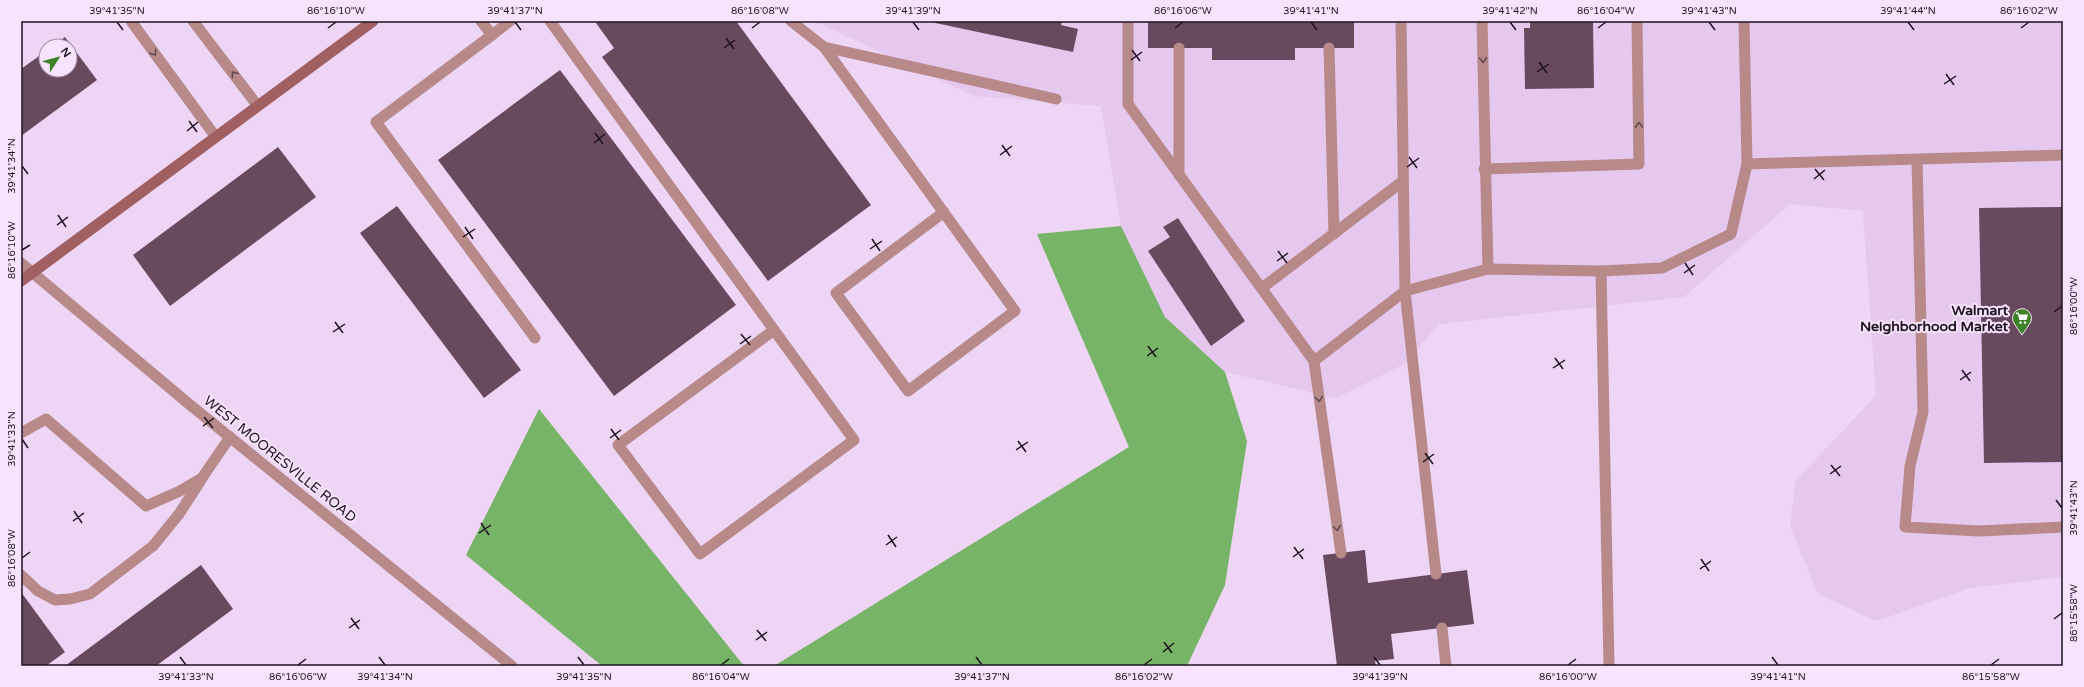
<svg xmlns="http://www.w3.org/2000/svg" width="2084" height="687" viewBox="0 0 2084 687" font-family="'Varela Round',sans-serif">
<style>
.built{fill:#e6c7ee}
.forest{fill:#78b467}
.building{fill:#68495e}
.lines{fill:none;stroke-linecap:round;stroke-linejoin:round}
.service{stroke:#b78989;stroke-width:11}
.tertiary{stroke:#b78989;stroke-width:11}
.secondary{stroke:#a05f60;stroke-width:11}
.oneway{stroke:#62494f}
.ticks{fill:none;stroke:#1d1420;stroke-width:1.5}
.labels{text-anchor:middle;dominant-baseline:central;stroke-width:4;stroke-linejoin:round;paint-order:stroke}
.poi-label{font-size:14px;font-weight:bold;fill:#1d1420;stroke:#f8e3fe;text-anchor:end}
.street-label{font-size:14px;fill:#1d1420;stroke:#f8e3fe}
.neatline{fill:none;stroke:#1d1420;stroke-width:1.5}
.ticks-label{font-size:10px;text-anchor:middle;fill:#1d1420}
</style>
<rect width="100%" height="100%" fill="#eed4f5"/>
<path class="built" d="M814 21H2063V577L1970 588 1877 621 1818 594 1790 526 1796 480 1876 396 1863 211 1790 204 1684 297 1439 324 1406 363 1336 398 1225 372 1165 317 1121 226 1101 106 974 96Z"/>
<g class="forest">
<path d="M1121 226 1165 317 1225 372 1247 441 1225 585 1187 666H774L1129 447 1037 234Z"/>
<path d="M539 409 744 666H602L466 555Z"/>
</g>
<g class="building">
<path d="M599 21H736L871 205 768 281 602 57 614 48 596 23Z"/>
<path d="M926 21H1062L1061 25 1078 29 1073 52Z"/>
<path d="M1148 21H1354V48H1295V60H1212V48H1148Z"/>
<path d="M1530 21H1593L1594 88 1525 89 1524 28H1530Z"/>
<path d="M65 37 97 80 21 136V69L46 51V70H70V46H52Z"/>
<path d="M560 70 736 305 614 396 438 160Z"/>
<path d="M278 147 316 197 170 306 133 255Z"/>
<path d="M397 206 521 370 484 398 360 233Z"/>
<path d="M2063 207V462L1984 463 1979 208Z"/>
<path d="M1178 218 1245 321 1211 346 1148 251 1170 237 1163 227Z"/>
<path d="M1365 550 1368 583 1467 570 1474 624 1391 634 1394 659 1375 661 1376 666H1337L1323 555Z"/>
<path d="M201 565 233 609 156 666H65Z"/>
<path d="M21 592 65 652 46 666H21Z"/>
</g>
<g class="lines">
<g class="service">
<path d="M131 21 215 136"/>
<path d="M193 21 257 105"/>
<path d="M481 21 492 35 510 21"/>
<path d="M550 21 774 330 618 445 700 554 854 440 774 330"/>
<path d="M791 21 824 47 1015 311 908 391 836 293 944 212"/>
<path d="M1128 21V104L1314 361 1405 291 1488 269 1601 271 1662 268 1731 234 1747 164"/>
<path d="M1401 21 1405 291 1436 574"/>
<path d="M1482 21 1488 269"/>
<path d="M1744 21 1747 164 2063 155"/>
<path d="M492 35 376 122 535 338"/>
<path d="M824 47 1056 99"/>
<path d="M1179 48V175"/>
<path d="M1329 48 1334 234"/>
<path d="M1917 160 1923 412 1910 466 1905 527 1979 531 2063 527"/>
<path d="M1484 169 1639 164 1637 21"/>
<path d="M1601 271 1609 666"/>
<path d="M1262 288 1403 181"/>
<path d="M1314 361 1341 553"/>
<path d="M21 433 46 419 146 506 180 491 202 478 230 437"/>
<path d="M21 575 38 591 55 600 70 599 90 594 153 546 179 514 201 480"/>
<path d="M1442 628 1446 666"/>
</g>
<path class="tertiary" d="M21 263 189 404 512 666"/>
<path class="secondary" d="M21 281 373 21"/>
</g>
<defs><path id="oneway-chevron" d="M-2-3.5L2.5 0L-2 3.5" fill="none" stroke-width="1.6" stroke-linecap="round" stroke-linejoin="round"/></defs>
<g class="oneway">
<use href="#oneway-chevron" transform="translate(154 53) rotate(54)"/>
<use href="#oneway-chevron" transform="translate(1483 60) rotate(89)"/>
<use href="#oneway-chevron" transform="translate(234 74) rotate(-127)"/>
<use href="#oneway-chevron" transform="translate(1639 125) rotate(-91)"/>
<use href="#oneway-chevron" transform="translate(1319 399) rotate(83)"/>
<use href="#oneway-chevron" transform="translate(1337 528) rotate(82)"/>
</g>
<path class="ticks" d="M117 22 123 30M515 22 521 30M913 22 919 30M1311 22 1317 30M1510 22 1516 30M1709 22 1715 30M1908 22 1914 30M328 28 336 22M752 28 760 22M1175 28 1183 22M1598 28 1606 22M2021 28 2029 22M726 38 734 49M724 48 735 40M1132 50 1140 61M1131 60 1142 52M1539 62 1547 73M1537 72 1549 64M1946 74 1954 85M1944 84 1956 76M189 121 197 132M187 131 198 122M595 133 603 144M594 143 605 134M1002 145 1010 156M1000 155 1012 146M1409 157 1417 168M22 166 28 174M1407 167 1419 158M1815 169 1824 180M1814 179 1825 170M58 215 66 227M57 225 68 217M465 227 473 239M463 237 475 229M872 239 880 251M870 249 882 241M22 250 30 245M1278 251 1287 263M1277 261 1288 253M1685 263 1693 275M1684 273 1695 265M2054 312 2062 306M335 322 343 333M333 332 345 324M741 334 750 345M740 344 751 336M1148 346 1156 357M1147 356 1158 348M1555 358 1563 369M1553 368 1565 360M1962 370 1970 381M1960 380 1971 372M204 417 213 428M203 426 214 418M611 429 619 440M610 438 621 430M22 439 28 448M1018 441 1026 452M1016 450 1028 442M1425 453 1433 464M1423 462 1434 454M1831 465 1840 476M1830 474 1841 466M2056 500 2062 508M74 511 82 523M73 521 84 513M481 523 489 535M479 533 491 525M888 535 896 547M886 545 897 537M1294 547 1303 559M1293 557 1304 549M22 558 30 552M1701 559 1709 571M1700 569 1711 561M351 618 359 629M2054 619 2062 613M349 628 360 620M757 630 766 641M756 640 767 632M1164 642 1172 653M1163 652 1174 643M180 657 186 665M379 657 385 665M578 657 584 665M976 657 982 665M1374 657 1380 665M1772 657 1778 665M298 665 306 659M721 665 729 659M1144 665 1152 659M1568 665 1576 659M1991 665 1999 659"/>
<defs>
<g id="supermarket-pin" transform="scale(1)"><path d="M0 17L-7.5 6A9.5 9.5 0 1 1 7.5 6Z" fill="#3d8226" stroke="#f8e3fe"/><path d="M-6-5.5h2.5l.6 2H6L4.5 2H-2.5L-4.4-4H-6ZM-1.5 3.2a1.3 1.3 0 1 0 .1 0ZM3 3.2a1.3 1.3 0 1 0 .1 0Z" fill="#fff"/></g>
</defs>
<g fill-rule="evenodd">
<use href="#supermarket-pin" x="2022" y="318"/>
</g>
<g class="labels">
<g class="poi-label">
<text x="2008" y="310">Walmart<tspan x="2008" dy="16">Neighborhood Market</tspan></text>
</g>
<g class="street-label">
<text transform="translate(280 459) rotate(39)">WEST MOORESVILLE ROAD</text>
</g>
</g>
<rect width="2084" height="687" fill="none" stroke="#f8e3fe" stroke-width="44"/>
<g transform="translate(58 58) rotate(54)"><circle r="19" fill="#f8e3fe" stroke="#a090a5"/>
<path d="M0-3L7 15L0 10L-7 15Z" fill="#3d8226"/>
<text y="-6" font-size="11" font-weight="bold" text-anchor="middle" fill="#1d1420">N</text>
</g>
<rect x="22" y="22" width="2040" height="643" class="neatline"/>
<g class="ticks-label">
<text x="117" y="14">39°41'35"N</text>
<text x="336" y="14">86°16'10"W</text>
<text x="515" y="14">39°41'37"N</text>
<text x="760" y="14">86°16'08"W</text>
<text x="913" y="14">39°41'39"N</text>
<text x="1183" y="14">86°16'06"W</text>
<text x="1311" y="14">39°41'41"N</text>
<text x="1510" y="14">39°41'42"N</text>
<text x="1606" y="14">86°16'04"W</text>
<text x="1709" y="14">39°41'43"N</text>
<text x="1908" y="14">39°41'44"N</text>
<text x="2029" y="14">86°16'02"W</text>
<text transform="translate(11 166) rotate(-90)" y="4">39°41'34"N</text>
<text transform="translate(11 250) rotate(-90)" y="4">86°16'10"W</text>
<text transform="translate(2073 306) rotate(-90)" y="4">86°16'00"W</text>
<text transform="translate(11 439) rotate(-90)" y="4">39°41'33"N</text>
<text transform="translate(2073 508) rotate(-90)" y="4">39°41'43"N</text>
<text transform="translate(11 558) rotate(-90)" y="4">86°16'08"W</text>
<text transform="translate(2073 613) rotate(-90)" y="4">86°15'58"W</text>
<text x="186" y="680">39°41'33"N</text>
<text x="298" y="680">86°16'06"W</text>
<text x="385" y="680">39°41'34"N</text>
<text x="584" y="680">39°41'35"N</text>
<text x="721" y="680">86°16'04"W</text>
<text x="982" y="680">39°41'37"N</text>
<text x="1144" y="680">86°16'02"W</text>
<text x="1380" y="680">39°41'39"N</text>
<text x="1568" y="680">86°16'00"W</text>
<text x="1778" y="680">39°41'41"N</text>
<text x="1991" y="680">86°15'58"W</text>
</g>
</svg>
